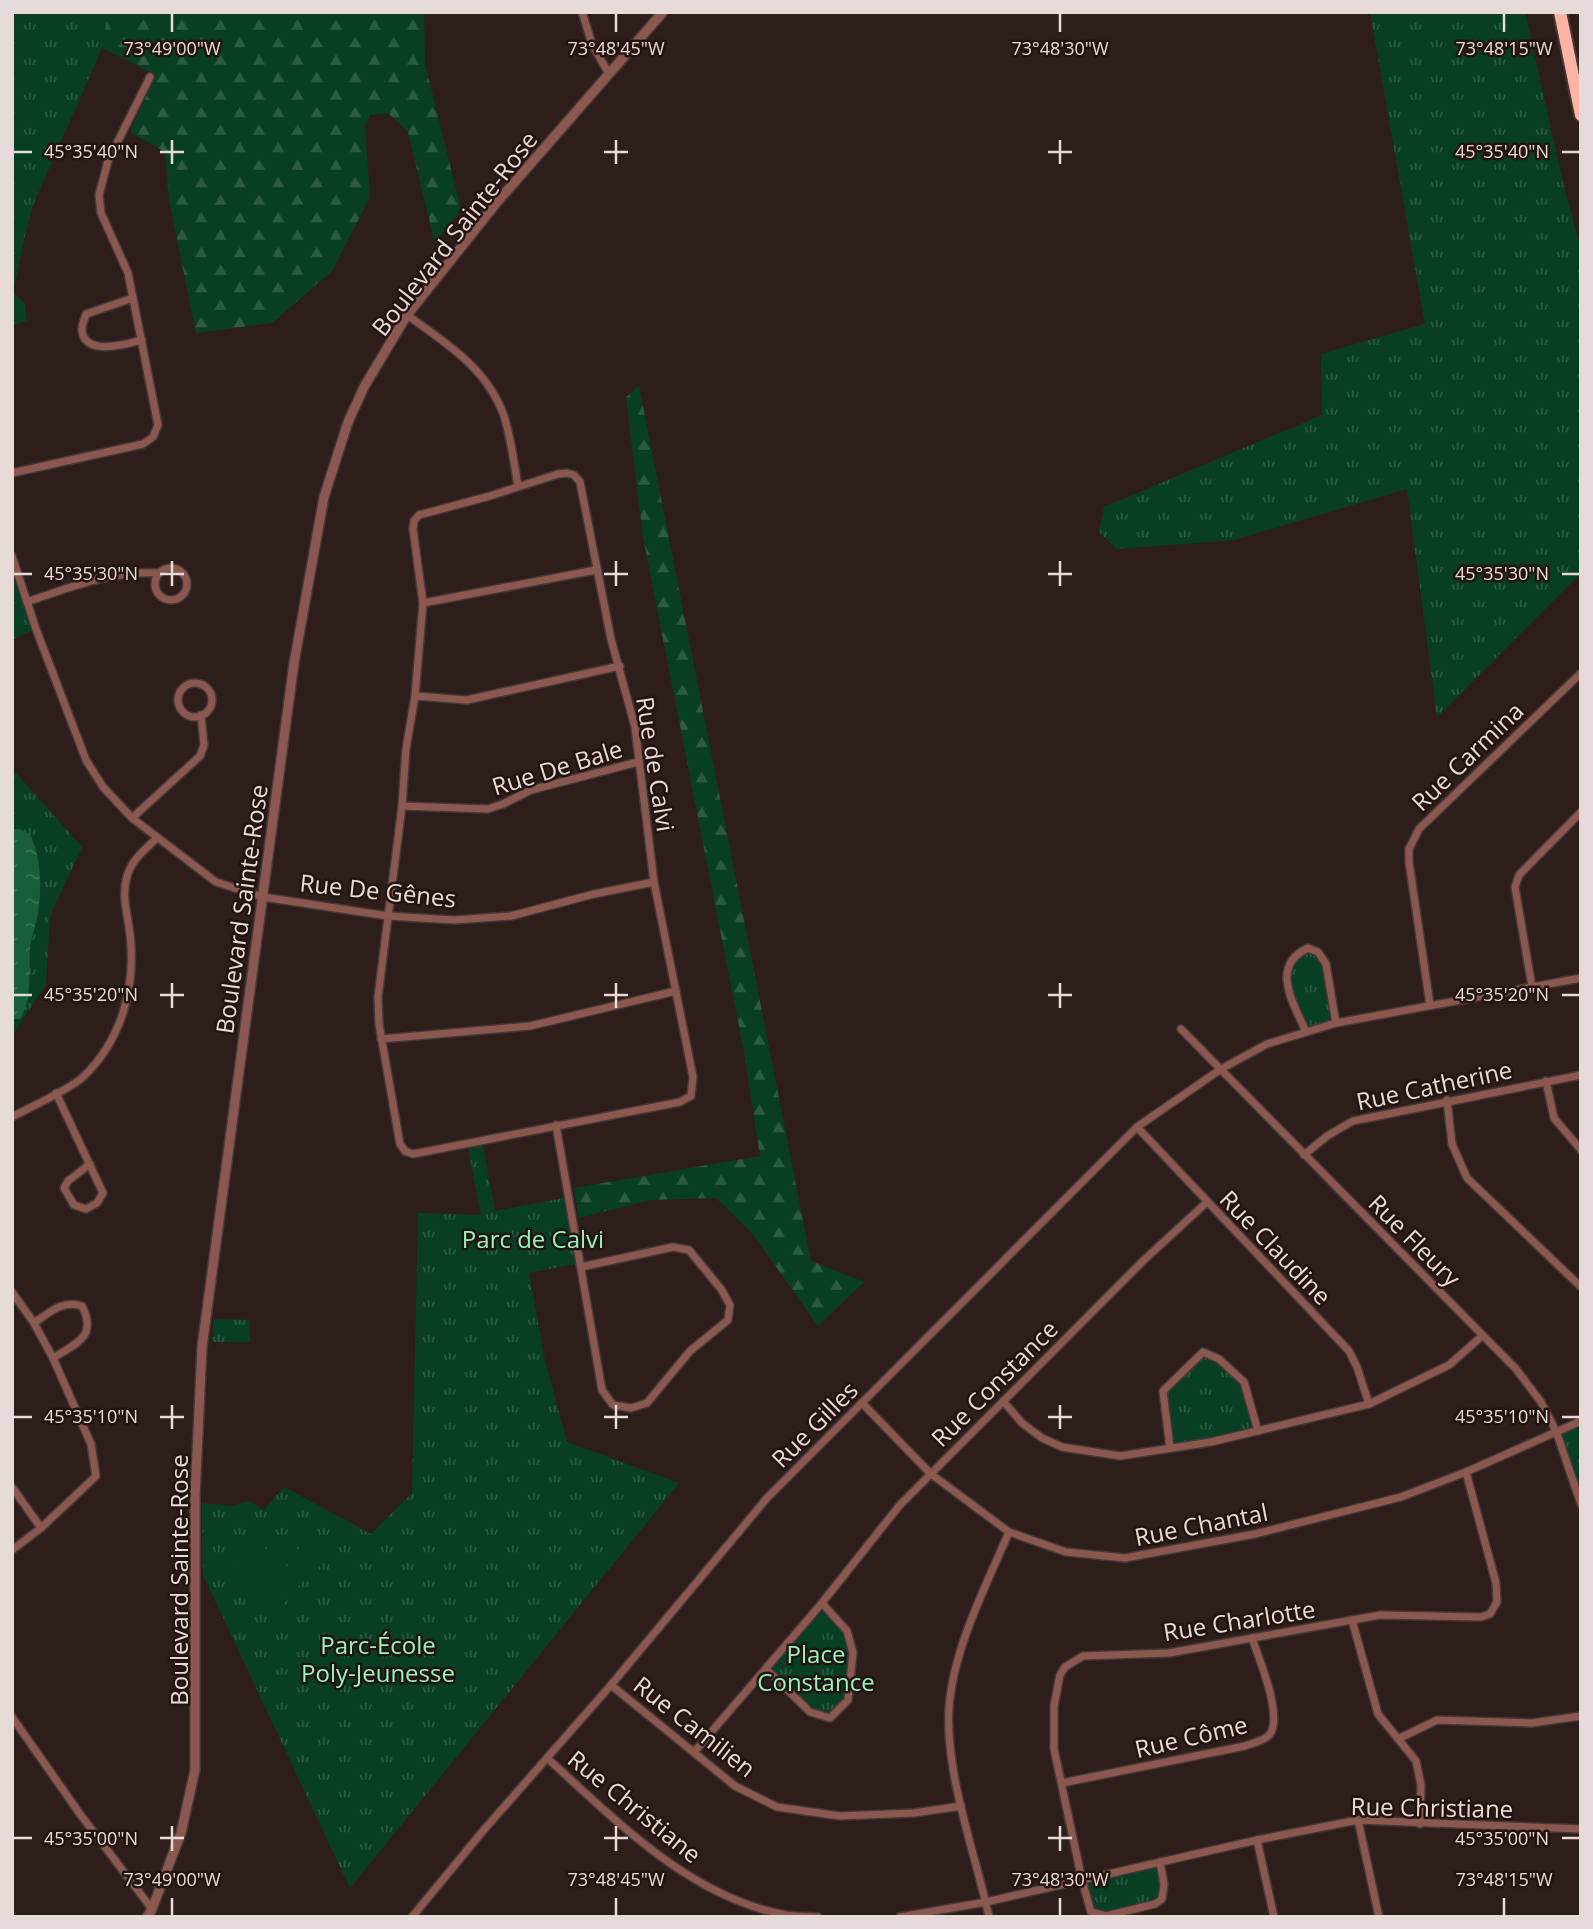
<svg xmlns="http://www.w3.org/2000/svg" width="1593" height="1929" viewBox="0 0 1593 1929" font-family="'Open Sans',sans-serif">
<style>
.grass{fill:url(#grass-tufts)}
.forest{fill:url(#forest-firs)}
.pitch{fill:#083f24}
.water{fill:url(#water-ripples)}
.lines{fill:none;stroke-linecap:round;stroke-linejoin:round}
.minor-casing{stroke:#473836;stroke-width:10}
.tertiary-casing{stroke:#473836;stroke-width:12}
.motorway-casing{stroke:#473836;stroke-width:16}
.minor{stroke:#8a584f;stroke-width:7}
.tertiary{stroke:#8a584f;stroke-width:9}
.motorway{stroke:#ffb3a5;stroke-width:12}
.ticks{fill:none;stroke:#e7dbd9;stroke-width:2.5}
.labels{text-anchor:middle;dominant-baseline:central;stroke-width:5;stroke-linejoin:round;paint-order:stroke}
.street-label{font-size:24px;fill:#e7dbd9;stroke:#231412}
.park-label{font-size:24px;fill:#94f4ba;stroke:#231412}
.ticks-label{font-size:18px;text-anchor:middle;fill:#e7dbd9;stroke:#231412;stroke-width:5;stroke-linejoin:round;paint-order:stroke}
</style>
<defs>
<pattern id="grass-tufts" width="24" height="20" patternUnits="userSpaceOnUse" patternTransform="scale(1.75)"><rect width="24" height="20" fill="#083f24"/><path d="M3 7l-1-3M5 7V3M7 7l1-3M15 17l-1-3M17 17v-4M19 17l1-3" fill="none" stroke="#2c5a43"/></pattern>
<pattern id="forest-firs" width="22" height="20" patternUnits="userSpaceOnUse" patternTransform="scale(1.75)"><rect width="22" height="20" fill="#083f24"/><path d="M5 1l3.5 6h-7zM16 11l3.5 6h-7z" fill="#2c5a43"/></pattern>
<pattern id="water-ripples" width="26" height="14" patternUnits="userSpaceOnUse" patternTransform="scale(1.75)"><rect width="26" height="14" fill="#175f3a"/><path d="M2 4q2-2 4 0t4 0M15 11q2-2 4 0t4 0" fill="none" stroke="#397556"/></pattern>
</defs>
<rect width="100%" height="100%" fill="#2d1e1b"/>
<g class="grass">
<path d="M12 12H108L102 48 33 205 24 240 13 293 24 302 27 321 12 325Z"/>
<path d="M1370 12H1525L1563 183 1581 249V573L1437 717 1407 489 1234 540 1117 549 1099 532 1104 507 1322 415 1321 354 1425 324Z"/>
<path d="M12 555 36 629 12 640Z"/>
<path d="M16 773 82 847 50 916 46 984 12 1036V775Z"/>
<path d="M1308 948 1326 964 1336 1023 1306 1032 1288 988 1287 968Z"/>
<path d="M482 1140 495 1211 569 1197 580 1263 529 1273 545 1361 567 1442 679 1483 350 1888 203 1575 202 1503 232 1506 249 1501 264 1510 284 1487 371 1534 412 1493 418 1213 481 1215 467 1143Z"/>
<path d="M214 1319 250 1320V1342H212Z"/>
<path d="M1203 1352 1219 1359 1244 1382 1258 1431 1170 1448 1163 1391Z"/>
<path d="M1581 1421V1504L1556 1431Z"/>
<path d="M822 1603 847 1631 853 1653 848 1700 830 1718 810 1712 766 1669Z"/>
<path d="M1160 1862 1162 1899 1106 1916 1091 1912 1082 1880Z"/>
</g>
<g class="forest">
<path d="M108 12H424L425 64 461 209 435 244 408 132 388 113 370 115 365 127 370 197 332 271 272 323 196 333 169 200 165 152 130 132 156 75 102 48Z"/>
<path d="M639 386 811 1261 864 1282 818 1326 752 1233 716 1198 650 1200 579 1218 574 1188 760 1156 744 1052 643 537 626 397Z"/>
</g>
<g class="pitch">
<path d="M310 1534 332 1551 309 1580 287 1563Z"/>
<path d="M255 1540 304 1580 271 1619 223 1579Z"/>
</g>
<path class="water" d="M12 829H19L30 834C41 858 42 887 38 913 36 926 31 937 30 950 28 973 33 999 20 1019H12Z"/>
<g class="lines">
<g class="minor-casing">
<g id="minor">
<path d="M582 12 592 44 609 74"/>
<path d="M133 298 86 314C85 318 81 326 82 330 84 357 127 344 142 340"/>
<path d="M407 315C446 343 487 368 504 416 511 438 514 463 518 486"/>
<path d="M12 473 143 444 153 437 158 425 128 273 101 213 99 195 108 161 150 77"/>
<path d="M567 473 574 475 580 482 611 639 635 727 654 882 693 1077 691 1096 680 1102 413 1154 405 1151 400 1144 379 1024 378 997 402 806 406 749 415 696 423 603 413 529 414 521 419 515 490 496 558 474Z"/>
<path d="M12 556 36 629 86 760 103 787 132 818 216 882 263 897 388 916 454 920 511 916 594 894 654 882"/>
<circle cx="171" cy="584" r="16"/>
<path d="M27 602C70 587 113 570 159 573"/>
<path d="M423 603 596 570"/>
<circle cx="195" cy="700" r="17"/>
<path d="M415 696 467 700 620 666"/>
<path d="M402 806 488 809 503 804 531 790 638 762"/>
<path d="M132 818 200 756 204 745 201 715"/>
<path d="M1532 987 1515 887 1519 875 1581 812"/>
<path d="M1430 1005 1409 862V849L1419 829 1581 673"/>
<path d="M1181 1029 1516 1369 1541 1402 1556 1431 1581 1504"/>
<path d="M1306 1032C1294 1004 1269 966 1308 948L1318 952 1326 964 1336 1023"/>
<path d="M381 1039 530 1026 676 991"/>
<path d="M1546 1081 1554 1118 1581 1150"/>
<path d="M56 1093 103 1193 97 1203 86 1209 74 1205 64 1188 68 1181 90 1164"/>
<path d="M1447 1100 1452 1144 1467 1178 1581 1287"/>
<path d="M12 1117C30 1107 69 1090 83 1077 122 1040 136 987 130 934 128 917 122 897 126 881 129 862 144 850 157 838"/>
<path d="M556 1125 602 1390 613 1405 631 1408 647 1403 690 1351 728 1320 730 1305 721 1289 689 1250 673 1247 581 1267"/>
<path d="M1137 1127 1349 1351 1357 1367 1369 1404"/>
<path d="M1304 1155 1327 1136 1353 1121 1581 1075"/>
<path d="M12 1292 34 1323 53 1358 91 1444 96 1476 41 1528 12 1550"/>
<path d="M34 1323C49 1313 63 1299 82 1306 98 1337 75 1344 53 1358"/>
<path d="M1003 1401 1022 1423 1042 1438 1062 1447 1120 1456 1211 1442 1369 1404 1449 1365 1482 1336"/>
<path d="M862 1403 931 1474 1009 1532 1066 1552 1125 1558 1255 1534 1401 1497 1466 1472 1581 1421"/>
<path d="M1170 1448 1163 1391 1203 1352 1219 1359 1244 1382 1258 1431"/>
<path d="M12 1487 41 1528"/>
<path d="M1352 1620 1378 1714 1416 1761 1421 1785 1420 1824"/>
<path d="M766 1669 810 1712 830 1718 848 1700 853 1653 847 1631 822 1603"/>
<path d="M611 1685 735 1786 777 1807 840 1816 914 1813 961 1806"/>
<path d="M12 1717 80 1814 152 1909"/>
<path d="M1398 1739 1437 1720 1532 1723 1581 1716"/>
<path d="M695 1751 822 1603 899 1506 1144 1260 1207 1202"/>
<path d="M547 1758C617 1821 689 1897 786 1915 796 1917 808 1916 818 1917"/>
<path d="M1062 1783 1245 1746C1252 1743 1265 1741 1270 1734 1283 1715 1259 1659 1252 1638"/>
<path d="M1358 1820 1379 1917"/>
<path d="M1257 1840 1274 1917"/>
<path d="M1160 1862 1164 1884 1162 1899 1155 1904 1106 1916 1091 1912 1082 1880 1054 1749V1706L1060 1675 1065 1667 1083 1656 1169 1653 1380 1615 1481 1617 1490 1614 1497 1602 1496 1583 1466 1472"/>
<path d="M412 1917 482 1832 611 1685 767 1498 1137 1127 1221 1069 1267 1044 1336 1023 1581 978"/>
<path d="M900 1917 986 1902 1257 1840 1358 1820 1581 1829"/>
<path d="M989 1917C975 1852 945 1774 949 1708 953 1649 986 1586 1009 1532"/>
</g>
</g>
<g class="tertiary-casing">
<path id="tertiary" d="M147 1917 152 1909 181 1833 195 1770V1497L202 1347 294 663 324 497 348 422 364 387 407 315 498 201 663 12"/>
</g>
<g class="motorway-casing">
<path id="motorway" d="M1560 12 1581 115"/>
</g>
<use href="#minor" class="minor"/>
<use href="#tertiary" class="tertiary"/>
<use href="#motorway" class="motorway"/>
</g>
<path class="ticks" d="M172 14V32M616 14V32M1060 14V32M1504 14V32M172 140V164M616 140V164M1060 140V164M14 152H32M160 152H184M604 152H628M1048 152H1072M1562 152H1579M172 561V586M616 561V586M1060 561V586M14 574H32M160 574H184M604 574H628M1048 574H1072M1562 574H1579M172 983V1008M616 983V1008M1060 983V1008M14 995H32M160 995H184M604 995H628M1048 995H1072M1562 995H1579M172 1405V1429M616 1405V1429M1060 1405V1429M14 1417H32M160 1417H184M604 1417H628M1048 1417H1072M1562 1417H1579M172 1826V1851M616 1826V1851M1060 1826V1851M14 1838H32M160 1838H184M604 1838H628M1048 1838H1072M1562 1838H1579M172 1898V1915M616 1898V1915M1060 1898V1915M1504 1898V1915"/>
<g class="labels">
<g class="street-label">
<text transform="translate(454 233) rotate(-52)">Boulevard Sainte-Rose</text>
<text transform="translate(1467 756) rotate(-44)">Rue Carmina</text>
<text transform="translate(656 764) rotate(81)">Rue de Calvi</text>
<text transform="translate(557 767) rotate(-17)">Rue De Bale</text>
<text transform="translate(378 890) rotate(6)">Rue De Gênes</text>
<text transform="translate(241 909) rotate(-82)">Boulevard Sainte-Rose</text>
<text transform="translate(1434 1085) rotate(-12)">Rue Catherine</text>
<text transform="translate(1415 1240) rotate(45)">Rue Fleury</text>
<text transform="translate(1276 1247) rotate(46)">Rue Claudine</text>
<text transform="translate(994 1383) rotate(-45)">Rue Constance</text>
<text transform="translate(814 1424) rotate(-45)">Rue Gilles</text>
<text transform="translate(1201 1524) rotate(-11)">Rue Chantal</text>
<text transform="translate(178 1580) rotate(-90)">Boulevard Sainte-Rose</text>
<text transform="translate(1239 1620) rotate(-9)">Rue Charlotte</text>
<text transform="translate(695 1726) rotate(38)">Rue Camilien</text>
<text transform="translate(1191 1736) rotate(-13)">Rue Côme</text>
<text transform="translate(635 1806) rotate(39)">Rue Christiane</text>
<text transform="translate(1432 1807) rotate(1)">Rue Christiane</text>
</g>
<g class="park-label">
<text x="533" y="1238">Parc de Calvi</text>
<text x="378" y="1644">Parc-École<tspan x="378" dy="28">Poly-Jeunesse</tspan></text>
<text x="816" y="1653">Place<tspan x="816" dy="28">Constance</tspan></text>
</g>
</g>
<g class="ticks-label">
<text x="172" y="55">73°49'00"W</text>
<text x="616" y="55">73°48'45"W</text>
<text x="1060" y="55">73°48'30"W</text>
<text x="1504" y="55">73°48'15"W</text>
<text x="91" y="158">45°35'40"N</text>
<text x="1502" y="158">45°35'40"N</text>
<text x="91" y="580">45°35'30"N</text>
<text x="1502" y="580">45°35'30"N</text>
<text x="91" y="1001">45°35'20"N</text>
<text x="1502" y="1001">45°35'20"N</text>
<text x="91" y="1423">45°35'10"N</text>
<text x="1502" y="1423">45°35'10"N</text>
<text x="91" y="1845">45°35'00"N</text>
<text x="1502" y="1845">45°35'00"N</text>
<text x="172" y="1886">73°49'00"W</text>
<text x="616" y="1886">73°48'45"W</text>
<text x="1060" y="1886">73°48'30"W</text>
<text x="1504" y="1886">73°48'15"W</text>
</g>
<rect width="1593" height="1929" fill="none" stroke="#e7dbd9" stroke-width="28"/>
</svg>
